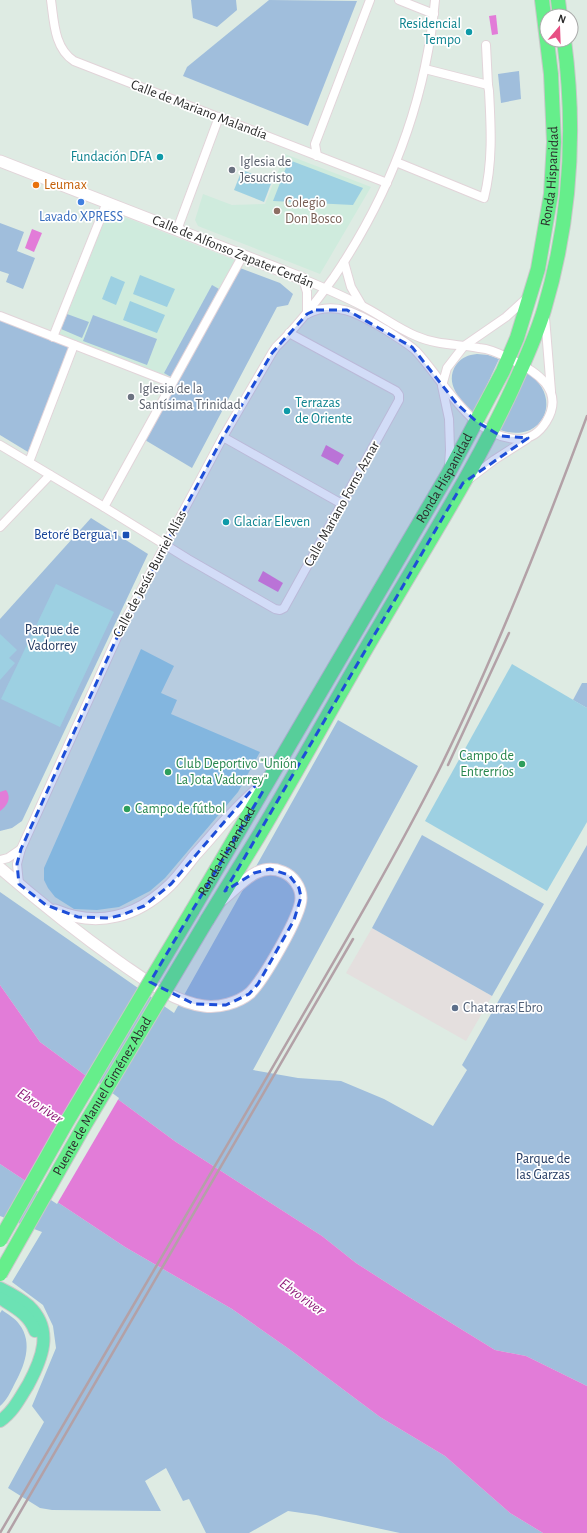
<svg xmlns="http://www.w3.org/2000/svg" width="587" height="1533" viewBox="0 0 587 1533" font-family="'Alegreya Sans',sans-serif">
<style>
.industrial{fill:#e4dfde}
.education{fill:#cfebdd}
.green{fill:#a0bedc}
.pitch{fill:#9dd0e2}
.water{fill:#e27cd8}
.pier{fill:#deebe3}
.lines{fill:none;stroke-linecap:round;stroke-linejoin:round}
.street-casing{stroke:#e2d4d9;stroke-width:10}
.secondary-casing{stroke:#e2d4d9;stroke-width:13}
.primary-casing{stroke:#c8c8c8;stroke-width:14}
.highway-casing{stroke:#c8c8c8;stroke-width:16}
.street{stroke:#fff;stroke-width:8}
.secondary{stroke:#fff;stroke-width:11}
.primary{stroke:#6ce2b4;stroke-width:12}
.highway{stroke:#66ee8b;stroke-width:14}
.rail{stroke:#b3a1a7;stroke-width:2.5}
.highway-bridge-casing{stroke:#c8c8c8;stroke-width:16;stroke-linecap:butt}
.highway-bridge{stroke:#66ee8b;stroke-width:14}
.marked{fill:#1d4ed8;fill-opacity:0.2;stroke:#1d4ed8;stroke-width:3;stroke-dasharray:8 5;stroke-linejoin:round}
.culture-dot{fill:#0f9aa8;stroke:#fff;stroke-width:1.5}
.worship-dot{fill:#6b7280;stroke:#fff;stroke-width:1.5}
.food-dot{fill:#e8710a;stroke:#fff;stroke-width:1.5}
.shop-dot{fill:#3f7fe0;stroke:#fff;stroke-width:1.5}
.education-dot{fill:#8d6e63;stroke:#fff;stroke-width:1.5}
.transit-dot{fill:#1a4fb4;stroke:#fff;stroke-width:1.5}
.leisure-dot{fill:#2e9e5b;stroke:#fff;stroke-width:1.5}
.service-dot{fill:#5c6f8a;stroke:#fff;stroke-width:1.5}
.labels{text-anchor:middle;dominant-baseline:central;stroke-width:3.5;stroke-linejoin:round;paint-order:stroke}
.culture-label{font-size:14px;fill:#0d838f;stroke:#fff;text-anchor:end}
.street-label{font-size:14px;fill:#2b2b2b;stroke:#fff}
.worship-label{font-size:14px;fill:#5b616d;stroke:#fff;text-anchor:start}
.food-label{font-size:14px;fill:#c56008;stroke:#fff;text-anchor:start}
.education-label{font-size:14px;fill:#785e54;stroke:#fff;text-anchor:start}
.shop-label{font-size:14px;fill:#366cbe;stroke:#fff}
.transit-label{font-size:14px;fill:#164399;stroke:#fff;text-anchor:end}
.park-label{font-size:14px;fill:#223961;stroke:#fff}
.leisure-label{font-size:14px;fill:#27864d;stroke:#fff;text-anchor:start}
.service-label{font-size:14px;fill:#4e5e75;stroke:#fff;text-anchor:start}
.water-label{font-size:15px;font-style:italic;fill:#8e1b79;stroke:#fff}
</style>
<rect width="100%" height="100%" fill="#deebe3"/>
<path class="industrial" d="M372 928 492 996 466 1041 346 973Z"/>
<g class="education">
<path d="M285 154 371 187 320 274 198 226 195 220 203 194 232 205 265 204Z"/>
<path d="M107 210 237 261 172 378 58 334Z"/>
</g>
<g class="green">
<path d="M191 0H236L237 10 217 27 193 18Z"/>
<path d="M269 0 357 1 308 126 183 76 187 67Z"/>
<path d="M519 71 521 99 501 103 498 74Z"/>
<path d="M0 223 24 232 17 251 35 258 23 289 6 282 9 274 0 271Z"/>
<path d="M240 268 280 283 293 294 288 305 277 307 192 468 145 440Z"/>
<path d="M212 285 219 289 171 377 164 373Z"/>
<path d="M67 314 89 322 82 338 61 329Z"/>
<path d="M93 315 157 339 147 365 83 341Z"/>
<path d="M0 320 69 347 28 452 0 435Z"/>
<path d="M477 354 488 355 499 359 474 413C460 401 444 383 456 365 462 357 468 355 477 354Z"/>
<path d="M527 373C564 396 544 445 500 430Z"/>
<path d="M91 518 148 554 22 821 12 828 0 831V619Z"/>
<path d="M582 683H587V708L573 700Z"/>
<path d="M338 720 418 766 253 1070 298 1078 341 1081 384 1099 433 1126 467 1070 462 1065 587 845V1386L526 1356 495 1350 409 1297 356 1263 322 1236 176 1142 40 1042 0 985V892L174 1013Z"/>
<path d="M422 835 544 904 492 996 372 928Z"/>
<path d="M0 1164 125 1247 232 1309 289 1349 380 1417 445 1456 510 1513 543 1533H400L316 1515 288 1511 249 1533H206L189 1499 183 1501 166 1468 145 1481 161 1511 52 1510 40 1508 8 1488 44 1422 32 1406 56 1348 53 1326 43 1305 12 1282 42 1232 0 1216Z"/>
<path d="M2 1310C7 1314 15 1318 19 1324 34 1343 24 1367 14 1385 10 1393 7 1400 0 1406V1313Z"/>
</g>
<g class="pitch">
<path d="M289 160 363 188 353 205 273 201Z"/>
<path d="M242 170 272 181 264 202 234 190Z"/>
<path d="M140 275 175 289 167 307 133 294Z"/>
<path d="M111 276 125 282 116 305 102 299Z"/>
<path d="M130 301 165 315 157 333 123 320Z"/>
<path d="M56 584 114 612 60 727 1 699Z"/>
<path d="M0 634 17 650 9 658 15 663 0 680Z"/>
<path d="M141 649 174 666 161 693 177 700 171 714 260 752 238 792 165 878 150 891 119 907 97 910 74 909 55 897 48 888 44 880V868Z"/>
<path d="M512 664 587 708V822L547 891 425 821Z"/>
</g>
<g class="water">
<path d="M496 15 498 34 492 35 489 16Z"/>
<path d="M32 229 42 233 34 252 25 248Z"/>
<path d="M326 445 344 455 338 465 321 456Z"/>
<path d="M263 571 283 583 278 592 258 581Z"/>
<path d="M6 790C12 798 7 806 0 811V792Z"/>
<path d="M0 985 40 1042 176 1142 322 1236 356 1263 409 1297 495 1350 526 1356 587 1386V1533H543L510 1513 445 1456 380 1417 289 1349 232 1309 125 1247 0 1164Z"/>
</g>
<path class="pier" d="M88 1075 119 1098 57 1204 25 1183Z"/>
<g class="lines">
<g class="street-casing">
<g id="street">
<path d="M51 0C54 21 54 48 74 61L387 183"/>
<path d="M399 0 434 14"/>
<path d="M425 69 488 85"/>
<path d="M317 156 315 144 370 0"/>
<path d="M396 162 484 198C493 163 491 127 489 91L488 85 486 45"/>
<path d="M177 230 219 117"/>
<path d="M344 262 351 287 361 304"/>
<path d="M303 279C324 288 346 297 366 308 383 317 399 329 416 336 436 345 458 344 479 348 490 349 501 354 510 359 536 371 566 390 546 422 539 433 531 439 519 439 472 439 444 381 416 351 408 343 396 337 386 330 362 316 336 299 307 314"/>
<path d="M303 279 307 292V314"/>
<path d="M0 316 172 383"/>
<path d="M545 317 551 391"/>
<path d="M53 337 107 202"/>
<path d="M223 437 342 504"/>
<path d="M0 445 104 507 188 559 275 609 280 610 284 608 399 400V395L396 391 289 333"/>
<path d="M29 462 74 345"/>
<path d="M449 466 450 450 449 419 442 386 447 368 464 346 506 317 528 297"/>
<path d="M469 479 494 460 527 439"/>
<path d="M104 507 243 255"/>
<path d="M0 527 50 475"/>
<path d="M0 860 8 858 21 849"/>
<path d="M19 884 17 864 21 849 124 622 223 437 272 353 276 347C298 326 316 302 334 277 390 194 426 100 435 0"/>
</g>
</g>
<g class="secondary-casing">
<g id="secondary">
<path d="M0 161 303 279"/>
<path d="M0 868C38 901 78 933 119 962 144 979 173 1002 204 1006 219 1008 238 1003 250 993 263 980 301 916 301 898 301 887 293 876 283 872 257 861 240 886 222 900"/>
<path d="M55 910C98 928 137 917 170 885 179 876 187 865 195 855 208 841 219 827 232 814 242 803 252 794 263 784"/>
</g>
</g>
<g class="primary-casing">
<g id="primary">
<path d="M0 1288C10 1293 20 1298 29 1306 54 1330 42 1359 28 1385 20 1398 13 1412 0 1421"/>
<path d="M0 1298C14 1307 29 1314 35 1331"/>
</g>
</g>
<g class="highway-casing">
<g id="highway">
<path d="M558 0 560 16"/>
<path id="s1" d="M192 911 448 474 503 371 517 338 538 269 551 194 554 142 551 74 542 0"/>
<path d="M207 920C224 892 241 865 258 837 300 767 338 695 380 625 425 547 475 470 513 387 524 362 536 337 544 310 570 223 576 130 564 40"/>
</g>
</g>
<use href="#street" class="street"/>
<use href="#secondary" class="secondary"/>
<use href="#primary" class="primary"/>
<use href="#highway" class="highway"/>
<g class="rail">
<path d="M448 765 509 633"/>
<path d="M0 1533C87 1385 173 1237 260 1089 321 983 385 877 440 768 496 654 543 535 587 416"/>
<path d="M8 1533 353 939"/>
</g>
<g class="highway-bridge-casing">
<g id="highway-bridge">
<path d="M0 1240 65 1125 192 911"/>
<path id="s2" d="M0 1274 84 1126 207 920"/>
</g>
</g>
<use href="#highway-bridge" class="highway-bridge"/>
</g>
<path class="marked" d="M316 310H347L412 347 457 404 477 422 501 436 528 438 463 483 225 891 254 873 270 869 289 875 299 888 301 897 294 920 258 984 249 994 226 1005 194 1004 150 982 263 791 256 785 171 884 144 906 122 915 109 918 78 917 46 905 19 884 17 864 21 849 124 622 223 437 272 353 307 314Z"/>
<g class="culture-dot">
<circle cx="469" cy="32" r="4"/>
<circle cx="160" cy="157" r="4"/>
<circle cx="287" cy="411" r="4"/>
<circle cx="226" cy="522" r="4"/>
</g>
<g class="worship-dot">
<circle cx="232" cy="170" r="4"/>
<circle cx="131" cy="397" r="4"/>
</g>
<circle class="food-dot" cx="36" cy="185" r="4"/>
<circle class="shop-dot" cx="81" cy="202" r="4"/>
<circle class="education-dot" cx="277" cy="211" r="4"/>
<rect class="transit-dot" x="122" y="531" width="8" height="8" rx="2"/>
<g class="leisure-dot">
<circle cx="522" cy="764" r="4"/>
<circle cx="168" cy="772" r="4"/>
<circle cx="127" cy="809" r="4"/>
</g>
<circle class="service-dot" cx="455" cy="1008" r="4"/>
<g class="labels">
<g class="culture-label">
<text x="461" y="24">Residencial<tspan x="461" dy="16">Tempo</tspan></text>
<text x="152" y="157">Fundación DFA</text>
<text x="295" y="403" text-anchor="start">Terrazas<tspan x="295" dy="16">de Oriente</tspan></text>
<text x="234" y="522" text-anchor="start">Glaciar Eleven</text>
</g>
<g class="street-label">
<text transform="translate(199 110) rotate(21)">Calle de Mariano Malandía</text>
<text stroke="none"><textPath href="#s1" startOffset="825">Ronda Hispanidad</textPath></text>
<text transform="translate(233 252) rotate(22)">Calle de Alfonso Zapater Cerdán</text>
<text stroke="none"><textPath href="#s1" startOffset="501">Ronda Hispanidad</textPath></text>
<text transform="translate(342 504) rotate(-61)">Calle Mariano Forns Aznar</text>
<text transform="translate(150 574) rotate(-62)">Calle de Jesús Burriel Alías</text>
<text stroke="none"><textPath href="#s1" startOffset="69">Ronda Hispanidad</textPath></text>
<text stroke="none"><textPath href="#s2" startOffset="205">Puente de Manuel Giménez Abad</textPath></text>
</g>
<g class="worship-label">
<text x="240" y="162">Iglesia de<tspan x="240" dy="16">Jesucristo</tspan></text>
<text x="139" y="389">Iglesia de la<tspan x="139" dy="16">Santísima Trinidad</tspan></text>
</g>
<g class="food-label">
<text x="44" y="185">Leumax</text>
</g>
<g class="education-label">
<text x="285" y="203">Colegio<tspan x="285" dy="16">Don Bosco</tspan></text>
</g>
<g class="shop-label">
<text x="81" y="217">Lavado XPRESS</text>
</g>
<g class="transit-label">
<text x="118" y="535">Betoré Bergua 1</text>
</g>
<g class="park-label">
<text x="52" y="630">Parque de<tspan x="52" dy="16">Vadorrey</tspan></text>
<text x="543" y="1159">Parque de<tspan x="543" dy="16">las Garzas</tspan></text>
</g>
<g class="leisure-label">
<text x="514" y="756" text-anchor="end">Campo de<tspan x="514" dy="16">Entrerríos</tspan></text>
<text x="176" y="764">Club Deportivo "Unión<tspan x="176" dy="16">La Jota Vadorrey"</tspan></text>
<text x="135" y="809">Campo de fútbol</text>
</g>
<g class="service-label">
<text x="463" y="1008">Chatarras Ebro</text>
</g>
<g class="water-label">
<text transform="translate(40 1106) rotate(34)">Ebro river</text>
<text transform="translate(302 1297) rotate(36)">Ebro river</text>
</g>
</g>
<g transform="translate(559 28) rotate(19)"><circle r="19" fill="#ffffff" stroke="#aaaaaa"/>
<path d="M0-3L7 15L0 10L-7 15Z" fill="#e74f84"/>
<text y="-6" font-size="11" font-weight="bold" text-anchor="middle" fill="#2b2b2b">N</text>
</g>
</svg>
